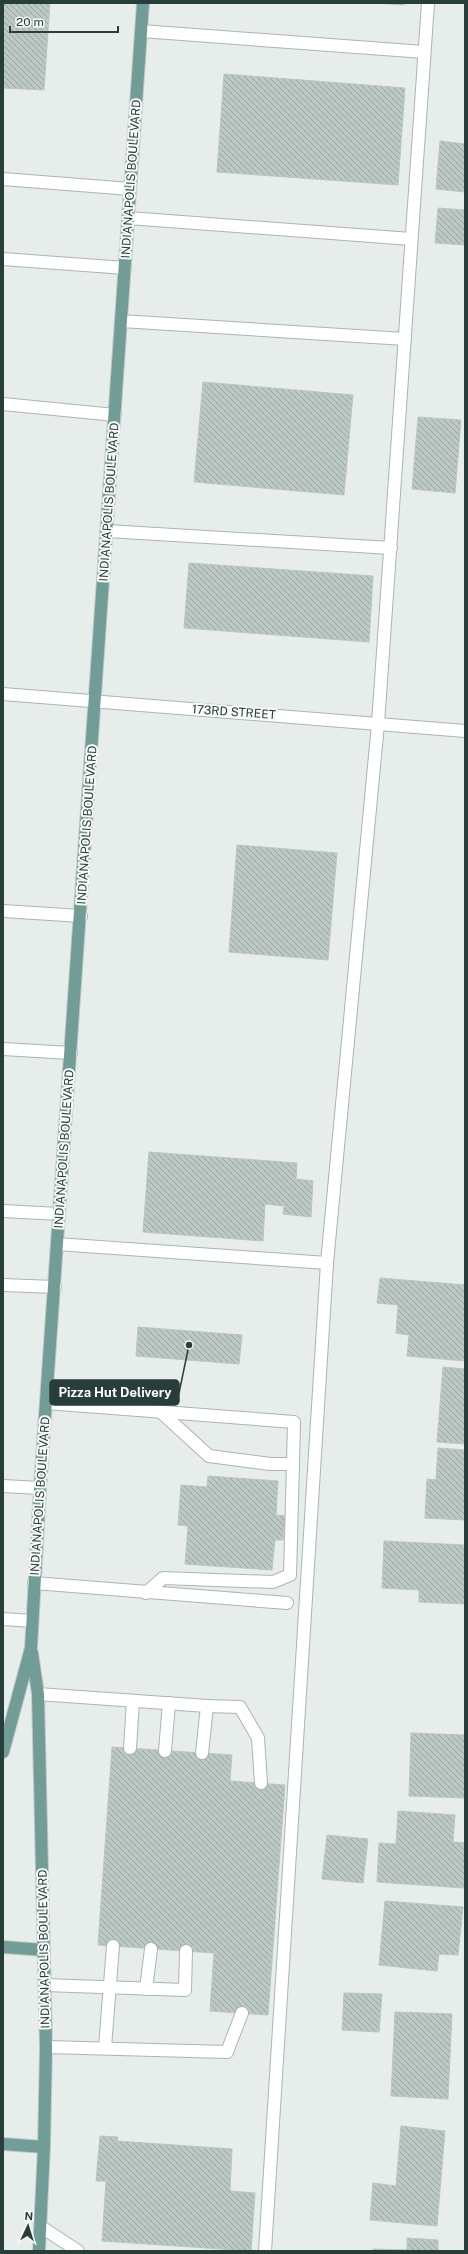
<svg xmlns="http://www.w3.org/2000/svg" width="468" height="2254" viewBox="0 0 468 2254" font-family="'Public Sans',sans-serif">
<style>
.building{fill:url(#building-back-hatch);stroke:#bac6c2}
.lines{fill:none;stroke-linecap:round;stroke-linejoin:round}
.service-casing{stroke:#aab5b2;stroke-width:14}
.tertiary-casing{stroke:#aab5b2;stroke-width:14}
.primary-casing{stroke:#c3c9c8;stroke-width:14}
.service{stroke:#fff;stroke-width:12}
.tertiary{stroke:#fff;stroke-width:12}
.primary{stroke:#719d96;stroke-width:12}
.labels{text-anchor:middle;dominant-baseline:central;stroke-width:4;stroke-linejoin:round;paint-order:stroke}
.street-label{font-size:12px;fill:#273e3a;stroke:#f7faf9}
.leader{fill:none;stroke:#273e3a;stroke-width:1.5}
.callout-dot{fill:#273e3a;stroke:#f7faf9;stroke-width:1.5}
.callout{fill:#273e3a;stroke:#273e3a;stroke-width:1.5}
.callout-label{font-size:13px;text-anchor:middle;font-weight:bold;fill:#fff}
</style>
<defs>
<pattern id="building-back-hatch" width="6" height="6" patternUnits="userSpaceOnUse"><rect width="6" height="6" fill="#bcc8c4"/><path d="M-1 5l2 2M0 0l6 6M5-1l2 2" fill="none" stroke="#99a4a0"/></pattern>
</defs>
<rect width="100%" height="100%" fill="#e7edeb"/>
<g class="building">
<path d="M3 3H50L44 90 3 88Z"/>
<path d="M375 3H404V5Z"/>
<path d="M224 74 405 88 398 185 217 172Z"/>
<path d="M440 141 465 144V192L436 189Z"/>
<path d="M438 208 465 210V245L435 243Z"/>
<path d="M203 382 353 395 344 495 194 482Z"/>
<path d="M418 417 461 420 455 493 412 489Z"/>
<path d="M189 563 373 576 369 642 184 628Z"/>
<path d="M237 845 337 853 328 960 229 952Z"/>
<path d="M149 1152 297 1163 296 1179 313 1181 311 1217 283 1214 284 1206 265 1204 263 1241 143 1232Z"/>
<path d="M380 1278 465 1285V1361L407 1356 409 1335 396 1333 398 1305 377 1303Z"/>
<path d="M138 1327 242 1335 239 1364 136 1356Z"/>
<path d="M443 1367 465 1369V1444L437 1442Z"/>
<path d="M438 1448 465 1450V1520L425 1518 427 1479 436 1480Z"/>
<path d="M208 1476 278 1481 276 1515 285 1516 283 1540H275L272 1570 185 1564 188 1526 178 1525 181 1485 207 1487Z"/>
<path d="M384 1541 465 1545V1604L419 1602V1590L382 1588Z"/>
<path d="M411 1733 465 1735V1798L409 1796Z"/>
<path d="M112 1747 232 1755 230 1781 285 1785 268 2015 210 2011 214 1953 98 1945Z"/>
<path d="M398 1811 455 1815 453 1842 465 1843 464 1888 377 1882 379 1843 396 1844Z"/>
<path d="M327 1835 368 1839 363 1883 322 1879Z"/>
<path d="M385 1901 463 1907 458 1955 439 1954 437 1971 379 1965Z"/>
<path d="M344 1993 382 1994 379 2032 342 2030Z"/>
<path d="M395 2012 452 2014 448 2099 391 2096Z"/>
<path d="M401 2126 445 2131 437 2226 370 2220 373 2183 396 2186Z"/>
<path d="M100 2136 118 2137 117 2141 232 2149 230 2191 255 2193 251 2251 102 2241 106 2181H96Z"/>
<path d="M407 2238 438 2240V2251H373V2249L407 2250Z"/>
</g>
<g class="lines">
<g class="service-casing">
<g id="service">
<path d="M141 31 424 52"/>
<path d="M3 179 130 189"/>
<path d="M128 218 411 239"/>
<path d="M3 259 125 268"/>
<path d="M121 321 405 339"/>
<path d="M3 404 115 415"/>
<path d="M107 531 391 548"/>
<path d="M3 911 81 916"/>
<path d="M3 1049 71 1053"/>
<path d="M3 1211 59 1214"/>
<path d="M57 1244 327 1263"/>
<path d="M3 1285 55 1287"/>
<path d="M46 1403 294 1422 293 1464"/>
<path d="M3 1486 40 1488"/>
<path d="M34 1583 287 1603"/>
<path d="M146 1593 163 1578 273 1582 290 1575 293 1464H270L209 1456 162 1413"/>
<path d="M3 1619 32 1621"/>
<path d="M38 1694 207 1706 202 1753"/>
<path d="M207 1706 240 1707 258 1738 261 1783"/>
<path d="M130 1748 133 1701"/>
<path d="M165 1751 169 1703"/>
<path d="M45 1985 185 1990 186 1951"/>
<path d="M146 1989 151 1949"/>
<path d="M46 2047 227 2052 242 2013"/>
<path d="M105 2047 113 1946"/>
<path d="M40 2226 78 2251"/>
<path d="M265 2251 327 1263 378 724 428 3"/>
</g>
</g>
<g class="tertiary-casing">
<path id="tertiary" d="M3 694 465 731"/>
</g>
<g class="primary-casing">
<g id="primary">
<path d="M32 1653 38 1694 46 2047 44 2147 39 2251"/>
<path d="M3 1752 31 1648 40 1488 143 3"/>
<path d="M3 1947 44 1950"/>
<path d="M3 2144 44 2147"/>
</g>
</g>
<use href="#service" class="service"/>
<use href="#tertiary" class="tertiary"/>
<use href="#primary" class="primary"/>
</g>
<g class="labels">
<g class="street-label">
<text transform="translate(131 179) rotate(-86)">INDIANAPOLIS BOULEVARD</text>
<text transform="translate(109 502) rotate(-86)">INDIANAPOLIS BOULEVARD</text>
<text transform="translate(234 712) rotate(4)">173RD STREET</text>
<text transform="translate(87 825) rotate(-86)">INDIANAPOLIS BOULEVARD</text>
<text transform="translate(64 1149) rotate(-86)">INDIANAPOLIS BOULEVARD</text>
<text transform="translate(40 1496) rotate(-86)">INDIANAPOLIS BOULEVARD</text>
<text transform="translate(44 1949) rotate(-91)">INDIANAPOLIS BOULEVARD</text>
</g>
</g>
<path class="leader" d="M189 1345L179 1393"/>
<circle class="callout-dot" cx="189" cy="1345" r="4"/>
<rect class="callout" x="50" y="1380" width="129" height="25" rx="4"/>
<g class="callout-label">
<text x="115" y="1397">Pizza Hut Delivery</text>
</g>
<rect width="468" height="2254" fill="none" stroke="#273e3a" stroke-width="8"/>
<g transform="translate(28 2226) rotate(4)" stroke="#f7faf9" stroke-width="3" paint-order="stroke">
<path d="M0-3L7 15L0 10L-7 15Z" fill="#273e3a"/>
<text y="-6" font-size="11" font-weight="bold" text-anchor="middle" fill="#273e3a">N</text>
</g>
<path d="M10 26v6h108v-6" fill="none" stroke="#273e3a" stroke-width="2"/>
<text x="16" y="26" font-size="12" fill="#273e3a" stroke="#f7faf9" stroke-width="3" paint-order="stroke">20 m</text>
</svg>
